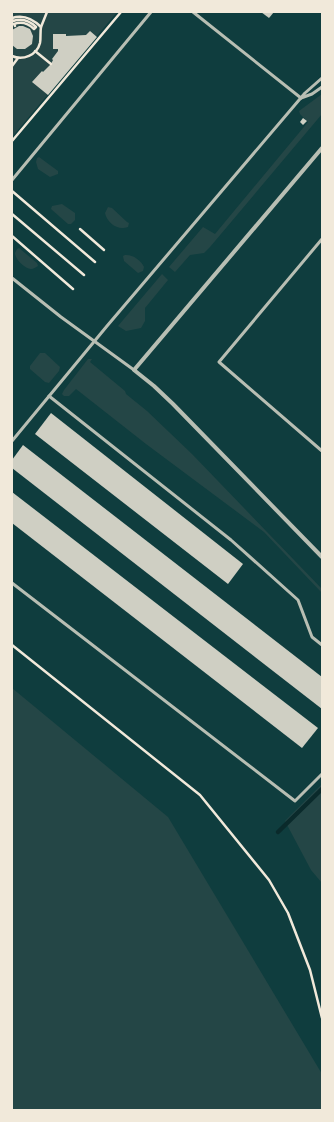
<svg xmlns="http://www.w3.org/2000/svg" width="334" height="1122" viewBox="0 0 334 1122" font-family="'Work Sans',sans-serif">
<style>
.green{fill:#244646}
.lines{fill:none;stroke-linecap:round;stroke-linejoin:round}
.stream{stroke:#0a2a2b;stroke-width:4.5}
.building{fill:#cfcfc3}
.path{stroke:#f1e9da;stroke-width:2.5}
.service{stroke:#b8beb3;stroke-width:3}
.minor{stroke:#b8beb3;stroke-width:4}
</style>
<rect width="100%" height="100%" fill="#0f3d3e"/>
<g class="green">
<path d="M12 12H117L12 137Z"/>
<path d="M322 94V114L210 247 204 253 190 255 175 272 169 267 203 227 215 234 308 122 300 114 299 111Z"/>
<path d="M39 157 58 171V174L50 177 38 169 36 162 37 158Z"/>
<path d="M62 204 75 213V220L71 224H68L51 209 52 206Z"/>
<path d="M108 207 112 208 127 222 129 223 128 227C118 231 107 223 105 213Z"/>
<path d="M19 248 37 263 38 266C36 267 33 269 31 269 25 269 15 259 15 253L17 249Z"/>
<path d="M125 255C132 254 141 260 144 267L143 271 138 273 124 261 123 256Z"/>
<path d="M162 274 168 280 145 308V321L141 328 126 331 118 326Z"/>
<path d="M40 353H45L60 367 59 371 49 383 45 382 30 369V366Z"/>
<path d="M88 359H92L90 362 125 391 126 394 147 411 192 454 322 589V593L264 532 146 444 76 389 69 396H64L62 394 64 390Z"/>
<path d="M12 688 168 817 322 1074V1110H12Z"/>
<path d="M322 784V883L311 870 285 821Z"/>
</g>
<g class="lines">
<path class="stream" d="M278 832 322 789"/>
</g>
<g class="building">
<path d="M261 12H274L269 18Z"/>
<path d="M19 26H23L30 29 33 36 32 44 25 49H17L12 45V30Z"/>
<path d="M90 31 97 37 48 95 32 82 42 71 43 72 51 64 53 60 52 59 58 51V49H53V34H66V36L86 35Z"/>
<path d="M303 118 307 121 303 125 300 122Z"/>
<path d="M51 413 243 564 228 584 35 434Z"/>
<path d="M23 445 322 677V709L12 468V460Z"/>
<path d="M12 492 318 728 302 748 12 523Z"/>
</g>
<g class="lines">
<g class="path">
<path d="M12 18C24 14 33 19 41 27"/>
<path d="M12 19 13 21C22 18 29 20 36 27L34 29C28 23 22 21 14 24L15 26"/>
<path d="M35 51 51 64"/>
<path d="M12 56C23 61 37 55 40 43 41 38 40 32 41 27 43 22 45 17 47 12"/>
<path d="M12 66 18 58"/>
<path d="M12 141 121 12"/>
<path d="M12 191 95 262"/>
<path d="M12 214 84 275"/>
<path d="M80 229 104 250"/>
<path d="M12 236 73 289"/>
<path d="M12 645 200 795 269 880 288 913 310 970 322 1018"/>
</g>
<g class="service">
<path d="M193 12 301 98"/>
<path d="M301 98 312 94 322 87"/>
<path d="M12 180 151 12"/>
<path d="M322 239 219 362 322 451"/>
<path d="M12 278 61 317 134 370"/>
<path d="M49 396 231 540 298 600 312 637 322 645"/>
<path d="M12 441 107 326 305 93 322 78"/>
<path d="M12 583 295 801 322 774"/>
</g>
<path class="minor" d="M322 148 134 370 154 386 173 404 322 557"/>
</g>
<rect width="334" height="1122" fill="none" stroke="#f1e9da" stroke-width="26"/>
</svg>
